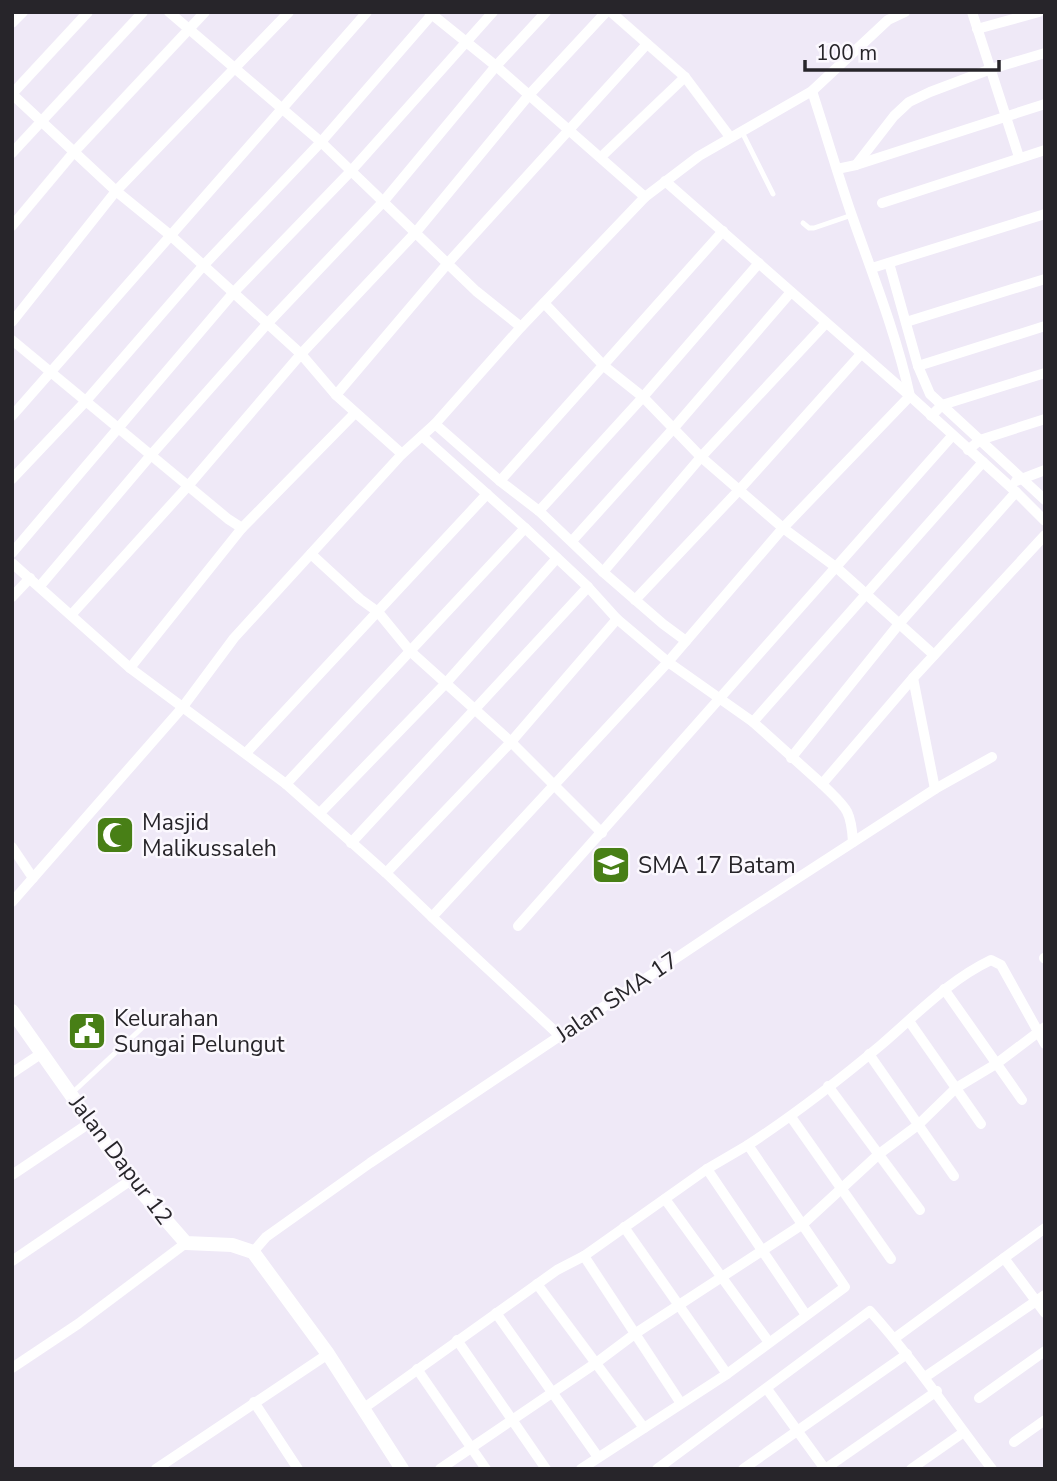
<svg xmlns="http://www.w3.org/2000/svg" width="1057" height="1481" viewBox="0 0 1057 1481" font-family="'Nunito Sans',sans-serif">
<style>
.building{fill:#d2b6f0;stroke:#a7a1ae;stroke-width:2}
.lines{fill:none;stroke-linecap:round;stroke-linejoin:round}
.lane{stroke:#fff;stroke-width:5}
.street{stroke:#fff;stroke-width:10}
.secondary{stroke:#fff;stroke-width:14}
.labels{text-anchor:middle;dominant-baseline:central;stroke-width:5;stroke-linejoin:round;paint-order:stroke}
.poi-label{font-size:23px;fill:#27252a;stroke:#fbf8fe;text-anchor:start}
.street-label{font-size:23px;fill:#27252a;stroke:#fbf8fe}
</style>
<rect width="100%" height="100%" fill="#efe9f7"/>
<path class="building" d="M124 821 129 844 106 849 101 826Z"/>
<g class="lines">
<g class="lane">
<path d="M741 130 773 194"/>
<path d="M803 223 809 228H814L852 215"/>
<path d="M71 1094 157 1014"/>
</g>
<g class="street">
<path d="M169 12 321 142 476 291 521 327"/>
<path d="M429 12 496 66 645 197"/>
<path d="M611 12 685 77 730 137"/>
<path d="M972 12 1019 157"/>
<path d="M12 23 23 12"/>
<path d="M977 29 1039 12"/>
<path d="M12 94 116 191 170 235 301 354 336 395 402 454"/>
<path d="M12 94 88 12"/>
<path d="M12 153 143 12"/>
<path d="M601 157 685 77"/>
<path d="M856 165 894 116 909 102 930 92 991 69 1045 53"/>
<path d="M837 169 856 165 1045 104"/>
<path d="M665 181 910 396 1016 492 1045 521"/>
<path d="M882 203 1045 150"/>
<path d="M12 226 74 152 205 12"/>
<path d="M889 263 918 366 930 394 1045 500"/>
<path d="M872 268 1045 214"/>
<path d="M544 303 604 366 643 397 701 457 783 528 837 568 934 655"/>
<path d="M12 322 116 191 289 12"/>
<path d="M906 322 1045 279"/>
<path d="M12 340 228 519 242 528"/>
<path d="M918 366 1045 326"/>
<path d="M336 395 448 263 647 44"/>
<path d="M12 416 367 12"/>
<path d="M931 416 942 405 1045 373"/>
<path d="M435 424 500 481 539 511 603 572 663 624 686 641"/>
<path d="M422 436 525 528 588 587 617 619 668 662 753 722 822 784 913 678 1045 535"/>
<path d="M968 450 980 440 1045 419"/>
<path d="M12 479 85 402 203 266 321 142 434 12"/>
<path d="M500 481 723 231"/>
<path d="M1016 481 1045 470"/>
<path d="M539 511 643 397 759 263"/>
<path d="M572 541 673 429 791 292"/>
<path d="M12 553 234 292 351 171 493 12"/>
<path d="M311 554 360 599 378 612 410 651 511 742 602 833"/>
<path d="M12 563 130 668 286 784 386 873 432 917 668 662 783 528 910 396C896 333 872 273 851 213 837 172 825 131 812 91"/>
<path d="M603 572 701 457 826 323"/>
<path d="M40 586 151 455 267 324 383 202 496 66 546 12"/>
<path d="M12 597 30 578"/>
<path d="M635 600 740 489 861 354"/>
<path d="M72 614 188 486 301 354 416 232 529 95 606 12"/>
<path d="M130 668 242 528 355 413"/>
<path d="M913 678 935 789"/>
<path d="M753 722 983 462"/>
<path d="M246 753 487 494"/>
<path d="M791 758 899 624 1016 492"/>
<path d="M286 784 525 528"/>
<path d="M822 784C845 807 851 808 853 842"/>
<path d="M320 813 446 683 557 558"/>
<path d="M351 843 588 587"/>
<path d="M12 847 33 878"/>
<path d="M386 873 511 742 617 619"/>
<path d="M12 902 182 708 234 638 402 454 435 424 521 327 645 197 699 156 812 91 888 20 905 12"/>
<path d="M432 917 559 1035"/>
<path d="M518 926 952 436"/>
<path d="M1044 958 1045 959"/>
<path d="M944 989 1022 1100"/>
<path d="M909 1021 981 1124"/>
<path d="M869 1054 954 1176"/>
<path d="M12 1073 42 1053"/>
<path d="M828 1086 920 1210"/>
<path d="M791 1117 891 1259"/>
<path d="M748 1145C794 1115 838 1081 881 1045 916 1015 949 980 991 960L1001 965 1045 1044"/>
<path d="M707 1169 806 1315"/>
<path d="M12 1175 91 1122"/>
<path d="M665 1199 768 1341"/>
<path d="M624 1227 727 1374"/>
<path d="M253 1252 266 1237 370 1163 733 920 935 789 992 757"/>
<path d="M584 1256 680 1402"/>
<path d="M1004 1258 1045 1313"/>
<path d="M12 1261 131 1180"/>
<path d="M537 1284 644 1428"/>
<path d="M496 1313 598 1457"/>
<path d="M895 1338 1045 1228"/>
<path d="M457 1340 546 1469"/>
<path d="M12 1368 78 1324 186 1243"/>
<path d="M417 1369 486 1469"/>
<path d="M925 1377 1045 1295"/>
<path d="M767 1389 825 1469"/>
<path d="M979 1398 1045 1351"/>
<path d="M254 1402 298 1469"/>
<path d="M364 1408 557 1270 584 1256 707 1169 748 1145 845 1287 727 1374 581 1469"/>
<path d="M1014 1442 1045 1420"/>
<path d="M156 1469 328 1354"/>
<path d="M440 1469 596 1363 636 1333 803 1224 879 1154 918 1125 956 1088 996 1064 1045 1027"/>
<path d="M657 1469 870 1311C915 1361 951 1416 992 1469"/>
<path d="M743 1469 907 1354"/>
<path d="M825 1469 937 1391"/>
<path d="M911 1469 964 1432"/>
</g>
<path class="secondary" d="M12 1011 131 1180 186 1243 232 1245 253 1252 328 1354 402 1469"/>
</g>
<defs>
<g id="mosque-square" transform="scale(2.0125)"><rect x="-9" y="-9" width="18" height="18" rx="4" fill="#487f16" stroke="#fbf8fe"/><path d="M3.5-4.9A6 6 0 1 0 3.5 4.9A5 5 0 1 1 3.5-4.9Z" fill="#fff"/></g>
<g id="school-square" transform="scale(2.0125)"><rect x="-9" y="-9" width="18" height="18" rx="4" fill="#487f16" stroke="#fbf8fe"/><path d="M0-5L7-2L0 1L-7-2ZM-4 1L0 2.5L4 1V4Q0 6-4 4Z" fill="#fff"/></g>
<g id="civic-square" transform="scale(2.0125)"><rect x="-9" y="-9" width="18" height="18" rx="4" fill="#487f16" stroke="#fbf8fe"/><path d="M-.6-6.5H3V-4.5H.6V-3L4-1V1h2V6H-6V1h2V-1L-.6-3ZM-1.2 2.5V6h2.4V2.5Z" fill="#fff"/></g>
</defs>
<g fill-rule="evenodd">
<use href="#mosque-square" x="115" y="835"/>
<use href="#school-square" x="611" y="865"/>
<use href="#civic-square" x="87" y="1031"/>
</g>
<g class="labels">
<g class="poi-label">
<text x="142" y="822">Masjid<tspan x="142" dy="26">Malikussaleh</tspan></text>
<text x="638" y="865">SMA 17 Batam</text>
<text x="114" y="1018">Kelurahan<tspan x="114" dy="26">Sungai Pelungut</tspan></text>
</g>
<g class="street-label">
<text transform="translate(617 997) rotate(-34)">Jalan SMA 17</text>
<text transform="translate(121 1160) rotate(53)">Jalan Dapur 12</text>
</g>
</g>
<rect width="1057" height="1481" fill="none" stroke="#27252a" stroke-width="28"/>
<path d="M805 60v10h194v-10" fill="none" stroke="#27252a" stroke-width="3.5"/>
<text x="816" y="60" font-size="21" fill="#27252a" stroke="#fbf8fe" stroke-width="5" paint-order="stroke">100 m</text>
</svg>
